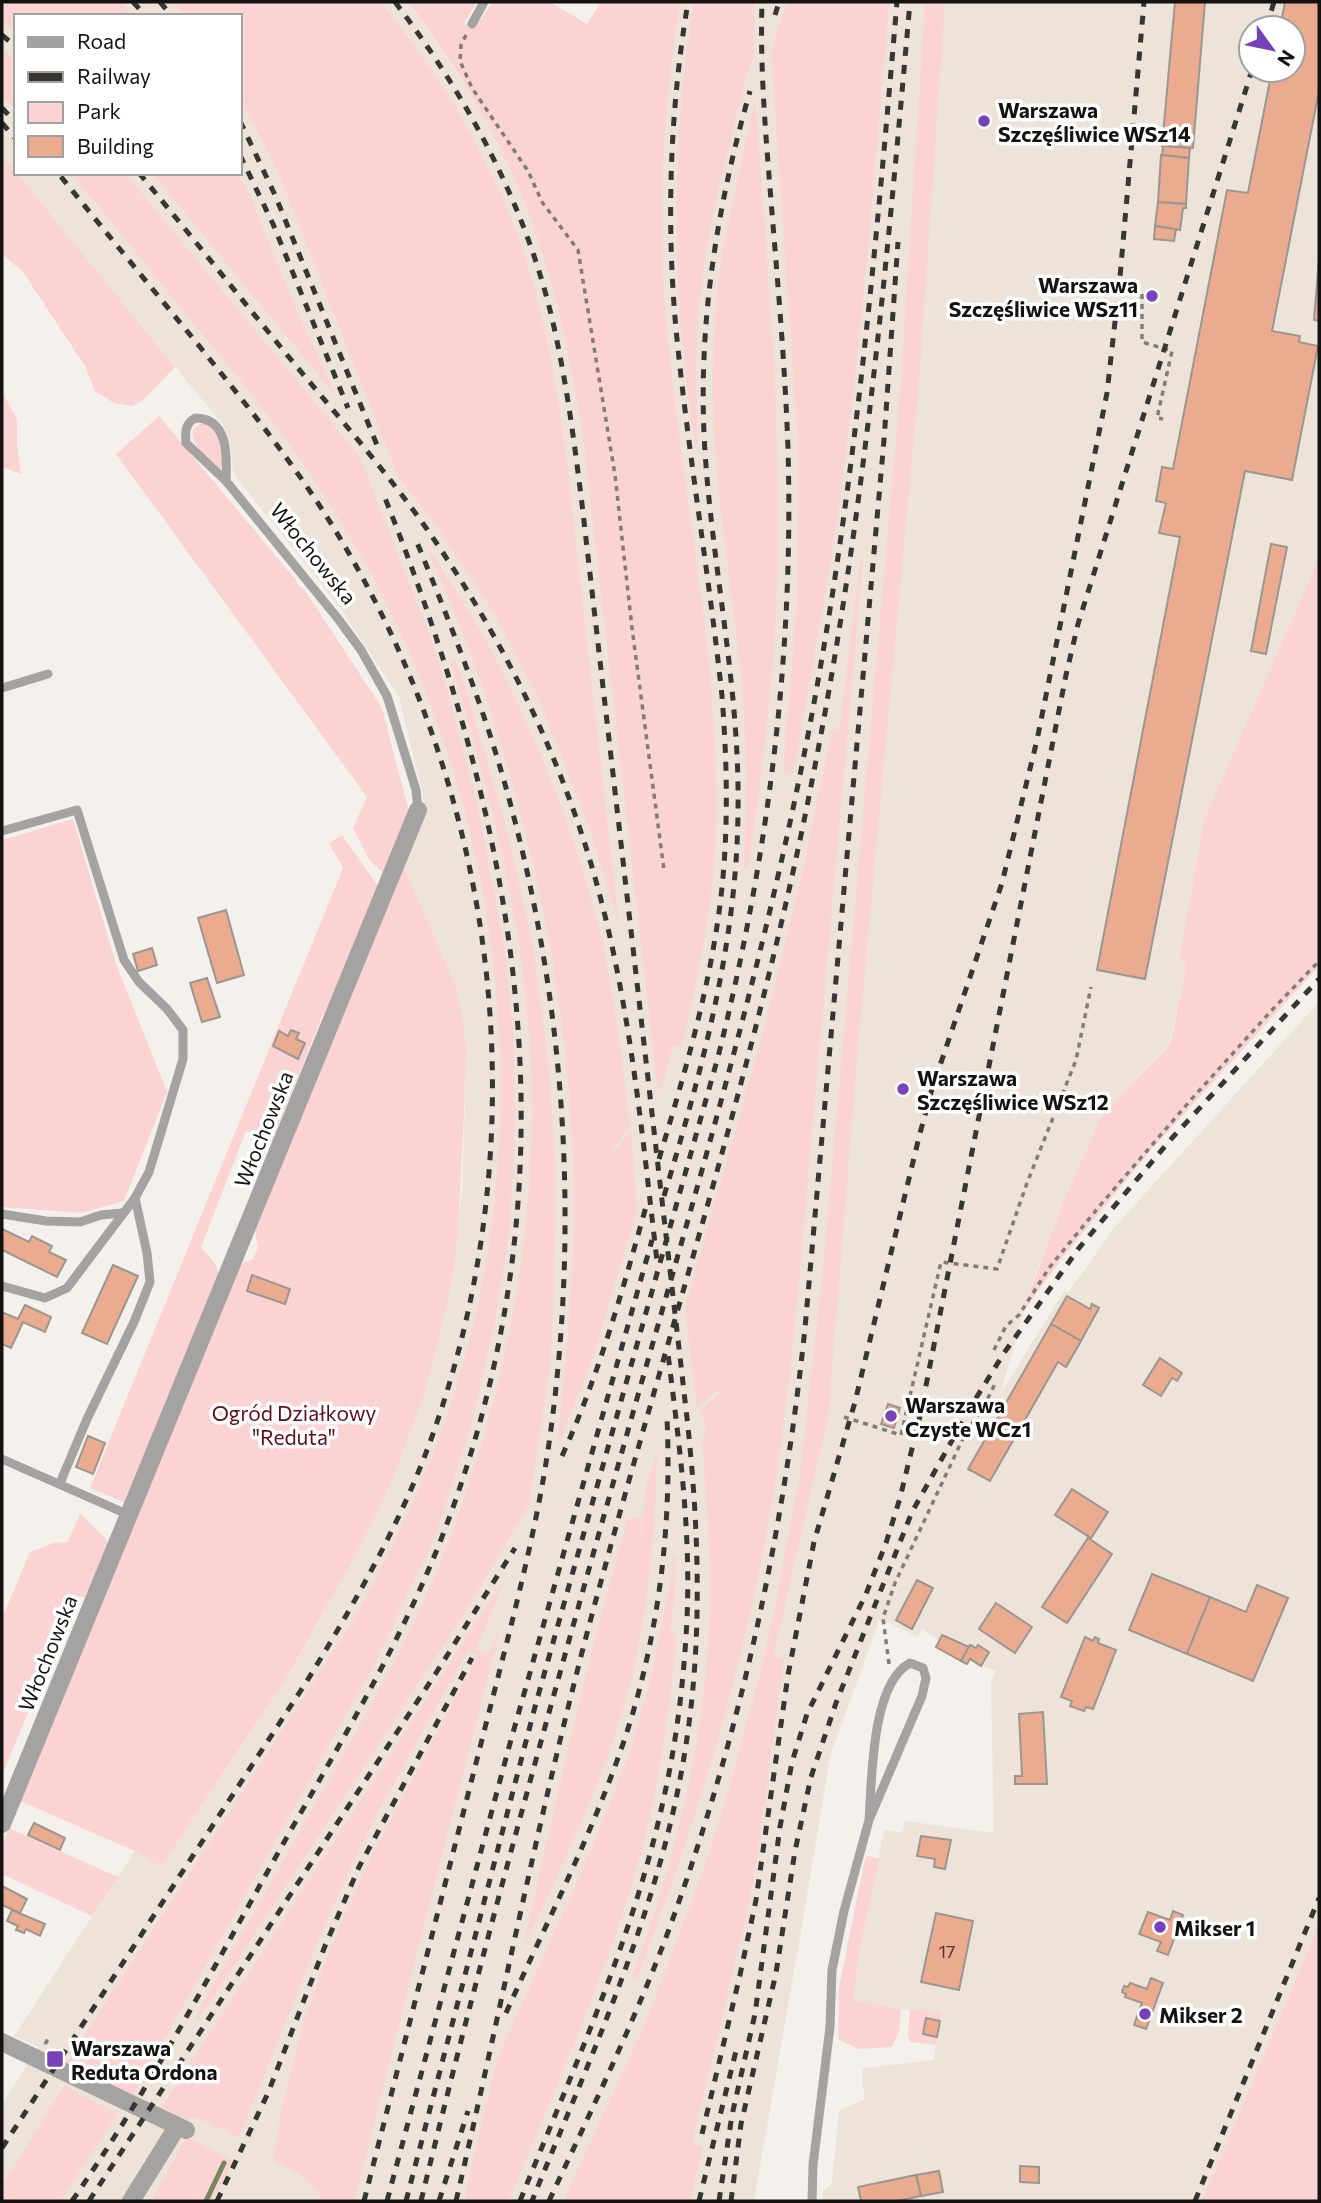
<svg xmlns="http://www.w3.org/2000/svg" width="1321" height="2203" viewBox="0 0 1321 2203" font-family="Commissioner,sans-serif">
<style>
.built{fill:#ede3d8;fill-rule:evenodd}
.green{fill:#fbd3d3}
.lines{fill:none;stroke-linecap:round;stroke-linejoin:round}
.stream{stroke:#78865d;stroke-width:5}
.building{fill:#eaab8f;stroke:#9c9693;stroke-width:2}
.path{stroke:#7f7c79;stroke-width:3.5;stroke-dasharray:5 5;stroke-linecap:butt}
.service{stroke:#a4a3a1;stroke-width:9}
.minor{stroke:#a4a3a1;stroke-width:18}
.rail{stroke:#383634;stroke-width:5;stroke-dasharray:9 9;stroke-linecap:butt}
.poi-dot{fill:#7742b9;stroke:#fff;stroke-width:2.5}
.labels{text-anchor:middle;dominant-baseline:central;stroke-width:7;stroke-linejoin:round;paint-order:stroke}
.number-label{font-size:18px;fill:#4a3931}
.poi-label{font-size:21px;font-weight:bold;fill:#151312;stroke:#fff;text-anchor:start}
.street-label{font-size:21px;fill:#151312;stroke:#fff}
.park-label{font-size:21px;fill:#5e0c19;stroke:#fff}
</style>
<rect width="100%" height="100%" fill="#f4f0eb"/>
<path class="built" d="M2 2H409L474 99 662 2H1319V559L1180 961 1187 963 1169 1045 1104 1112 1065 1197 1031 1286 1000 1395 1064 1291 1068 1293 1113 1229 1319 1002V1925L1202 2201H822L823 2192 832 2183 839 2111 865 2099 862 2081 863 2068 933 2060 942 2015 853 2002 861 1943 884 1830 902 1833 905 1821 994 1833 991 1683 996 1671 981 1666 970 1660 967 1664 961 1661 936 1647 939 1641 922 1629 918 1637 890 1623 879 1621 830 1756 800 1937 754 2201H2V2105L38 2047 14 2036 135 1851 161 1867 226 1770 286 1679 322 1616 400 1460 424 1395 439 1341 452 1279 462 1190 467 1051 458 991 403 865 423 821V795L399 697 340 608 233 473 231 449 223 425 16 173H240V16H16V173L2 155ZM1251 28H1293V70H1251Z"/>
<g class="green">
<path d="M2 2H120L134 16H16V34L2 22Z"/>
<path d="M173 2H380C448 84 504 180 533 283 561 385 570 491 582 596 594 706 607 816 619 926L591 832 539 699 494 613 438 528 398 476 282 182 265 145 240 101V16H184Z"/>
<path d="M409 2H477L464 23 474 28 493 2H550L587 24 601 2H680C663 110 656 219 667 328 682 497 721 663 716 833 714 905 697 977 682 1047L673 1045 662 1087 658 1092 585 452C566 324 541 211 474 99 454 66 431 34 409 2Z"/>
<path d="M694 2H754V53L742 89 744 90C721 169 703 249 697 331 695 368 697 406 698 443L695 444C690 405 684 366 681 327 673 218 676 109 694 2Z"/>
<path d="M787 2H889C876 160 863 319 843 476 830 576 811 675 793 774L783 772 797 602 798 442 771 52Z"/>
<path d="M925 2H945L919 382 860 1024 828 1417 773 1657 784 1659 755 1872 746 1917 692 2144 703 2147 690 2201H563L646 2022 708 1857 730 1785 764 1659 777 1597 800 1473 823 1270 901 382Z"/>
<path d="M2 49 16 62V111L2 95Z"/>
<path d="M755 99C766 248 780 398 778 548 777 655 764 762 748 869L744 868 747 776 744 717 742 681 717 479 712 381 717 294 722 254Z"/>
<path d="M2 155 175 367 143 400 132 406 114 403 95 391 85 366 23 272 2 254Z"/>
<path d="M71 173H125L360 457 434 647 451 703 478 808 505 951 514 1040 515 1133 509 1232 494 1326 470 1430 436 1534 373 1667 133 2095 66 2064 346 1632C402 1536 447 1435 473 1327 532 1079 495 806 375 581 344 525 309 469 270 418 244 383 216 351 188 317 149 269 111 220 71 173Z"/>
<path d="M152 173H238L252 201 297 311 336 396Z"/>
<path d="M2 392 17 419V445L21 474 2 467Z"/>
<path d="M159 416 295 579 299 586 304 589 382 708 409 812 386 875 370 861 353 828 367 797 116 454Z"/>
<path d="M200 424H208C223 436 223 449 222 467L220 469C208 458 191 447 193 430Z"/>
<path d="M425 543C452 585 480 626 502 671 547 760 587 866 607 965 617 1018 624 1073 630 1127L611 1151 614 1152 631 1130 637 1210 591 1364 557 1447C567 1351 577 1254 573 1157 566 988 532 825 475 666 461 624 442 584 425 543Z"/>
<path d="M1319 559V966L1150 1151 1063 1257 1022 1313 1065 1197 1104 1112 1170 1045 1187 963 1179 961 1205 818Z"/>
<path d="M860 560H863C846 751 829 941 812 1131 799 1285 788 1440 755 1591 727 1724 685 1852 637 1979L632 1977C678 1854 709 1725 710 1593 710 1542 706 1490 702 1439 708 1428 706 1423 699 1412L720 1393 717 1390 697 1409 685 1308 763 1034 802 874 832 731 839 732Z"/>
<path d="M456 661 468 696 508 834 532 941 547 1051 555 1155 556 1203 553 1315 550 1364 529 1505 462 1617 199 2019 195 2017C240 1937 285 1858 330 1778 369 1709 409 1640 439 1566 503 1408 538 1237 531 1066 525 928 491 794 451 663Z"/>
<path d="M73 819 116 964 167 1092 124 1201 82 1213 2 1207V840Z"/>
<path d="M342 835 380 889 327 1016 323 1014 272 1141 246 1131 201 1247 216 1265 220 1279 126 1503 90 1488 343 868 329 843Z"/>
<path d="M403 865 458 991 467 1051 458 1232 452 1279 439 1341 424 1395 400 1460 382 1503 356 1554 286 1679 161 1867 135 1851 20 1801 240 1264 253 1259 258 1247 255 1231Z"/>
<path d="M657 1453C655 1533 649 1613 628 1691 604 1781 563 1864 523 1948 555 1804 587 1661 628 1519L642 1516 640 1535H642L645 1490Z"/>
<path d="M80 1513 105 1538 109 1547 88 1597H76L2 1775V1618L30 1552 54 1543 68 1542Z"/>
<path d="M676 1555 675 1594 670 1631 677 1635C670 1707 660 1779 642 1849 609 1970 556 2085 509 2201H464L497 2059 590 1853 631 1749 652 1674 669 1588 673 1556Z"/>
<path d="M501 1584 503 1585 476 1650 489 1654 501 1624 354 2201H322C313 2178 295 2171 273 2161L282 2108 304 2021 330 1949 366 1867 478 1655 468 1650 372 1823 326 1921 239 2137 193 2116 190 2121 162 2107Z"/>
<path d="M9 1828 118 1877 92 1916 2 1874V1847Z"/>
<path d="M867 1856 879 1858 861 1943 853 2001 901 2009 899 2032 892 2047 858 2049 838 2039 839 1988 864 1863Z"/>
<path d="M1319 1925V2201H1202Z"/>
<path d="M910 2010 942 2014 940 2021 926 2018 923 2034 937 2037 936 2045 910 2042 908 2035Z"/>
<path d="M64 2086 118 2114 60 2201H2V2186Z"/>
<path d="M187 2137 233 2161 212 2201H151Z"/>
</g>
<g class="lines">
<path class="stream" d="M206 2201 224 2163"/>
</g>
<g class="building">
<path d="M1175 2H1205L1193 148 1162 146Z"/>
<path d="M1285 2H1319V91L1272 331 1300 336 1299 342 1318 346 1292 480 1245 471 1145 979 1097 970 1180 537 1159 533 1166 503 1156 501 1162 467 1173 469 1227 190 1248 193 1272 70H1293V28H1280Z"/>
<path d="M1163 146 1190 148 1189 158 1162 155Z"/>
<path d="M1161 155 1189 158 1186 204 1158 202Z"/>
<path d="M1158 202 1186 204V208H1183L1180 230 1155 226Z"/>
<path d="M1155 226 1176 229 1174 241 1154 239Z"/>
<path d="M1319 259V321L1314 320Z"/>
<path d="M1271 544 1287 547 1266 654 1251 651Z"/>
<path d="M226 910 244 975 217 983 198 918Z"/>
<path d="M152 948 157 965 138 971 133 954Z"/>
<path d="M207 978 220 1017 202 1022 190 983Z"/>
<path d="M291 1030 299 1033 296 1039 305 1043 298 1059 273 1046 279 1031 288 1036Z"/>
<path d="M2 1229 29 1242 32 1236 52 1246 49 1252 66 1260 57 1277 2 1250Z"/>
<path d="M113 1265 138 1276 107 1344 82 1333Z"/>
<path d="M252 1275 290 1289 285 1304 247 1291Z"/>
<path d="M1067 1296 1090 1309 1092 1304 1099 1308 1081 1341 1051 1324Z"/>
<path d="M25 1305 51 1317 45 1332 23 1322 11 1348 2 1344V1312L18 1319Z"/>
<path d="M1051 1324 1081 1341 1066 1367 1058 1362 990 1481 968 1469Z"/>
<path d="M1160 1358 1182 1373 1177 1381 1172 1378 1161 1396 1143 1385Z"/>
<path d="M888 1404 900 1408 894 1428 881 1424Z"/>
<path d="M88 1436 105 1443 93 1474 76 1467Z"/>
<path d="M1072 1489 1108 1512 1091 1538 1055 1515Z"/>
<path d="M1088 1538 1112 1554 1067 1623 1042 1607Z"/>
<path d="M1152 1574 1210 1597 1187 1654 1129 1630Z"/>
<path d="M917 1580 933 1588 912 1629 896 1620Z"/>
<path d="M1257 1585 1288 1598 1253 1681 1187 1654 1210 1597 1246 1612Z"/>
<path d="M996 1603 1032 1627 1015 1653 979 1629Z"/>
<path d="M942 1635 969 1647 961 1661 936 1647Z"/>
<path d="M1085 1637 1093 1641 1095 1637 1099 1639 1098 1643 1116 1650 1093 1709 1086 1707 1084 1711 1070 1706 1072 1701 1061 1697Z"/>
<path d="M970 1645 976 1648 978 1645 989 1652 981 1666 970 1659 967 1664 961 1661Z"/>
<path d="M1043 1712 1047 1784H1015V1776H1022L1019 1714Z"/>
<path d="M34 1823 65 1838 60 1850 28 1835Z"/>
<path d="M921 1836 951 1840 945 1869 934 1867 935 1859 917 1856Z"/>
<path d="M2 1886 27 1899 20 1913 2 1905Z"/>
<path d="M12 1910 45 1924 40 1936 26 1929 24 1933 16 1930 18 1926 7 1921Z"/>
<path d="M1173 1911 1183 1915 1168 1955 1157 1951 1161 1942 1139 1934 1148 1912 1170 1920Z"/>
<path d="M936 1913 973 1921 959 1990 921 1982Z"/>
<path d="M1151 1978 1163 1983 1146 2029 1134 2025 1142 2003 1125 1997 1126 1994 1122 1992 1124 1986 1128 1987 1130 1983 1147 1989Z"/>
<path d="M926 2018 940 2021 937 2037 923 2034Z"/>
<path d="M1020 2166 1039 2167V2183L1020 2182Z"/>
<path d="M939 2171 943 2192 921 2196 916 2175Z"/>
<path d="M916 2175 921 2196 897 2201H861L858 2187Z"/>
</g>
<g class="lines">
<g class="path">
<path d="M466 35 461 45 460 61 472 88 528 171 542 202 578 250 615 475 632 628 664 870"/>
<path d="M1142 294V342L1172 351 1157 418 1163 419"/>
<path d="M994 1350 1006 1326 1019 1315 1049 1268 1102 1203 1189 1102 1272 1010 1319 961"/>
<path d="M844 1417 901 1435 941 1262 997 1269 1027 1183 1076 1060 1091 987"/>
<path d="M889 1664 883 1618 895 1583 966 1432 983 1408 995 1384"/>
<path d="M45 2044 50 2036"/>
</g>
<g class="service">
<path d="M472 24 484 2"/>
<path d="M226 481C227 457 229 418 195 418 185 424 185 432 186 443L226 481 339 620 361 650 387 696 416 790 418 810"/>
<path d="M2 688 48 674"/>
<path d="M2 831 77 810 124 960 139 982 167 1009 183 1030V1059L149 1172 135 1198 67 1288 45 1298 2 1286"/>
<path d="M2 1214 46 1221 80 1222 101 1215 122 1213"/>
<path d="M2 1459 129 1515"/>
<path d="M60 1483 87 1419 134 1322 150 1282 147 1253 135 1198"/>
<path d="M812 2201 813 2165 830 2027 832 1970 844 1911 869 1820 922 1696 926 1678 923 1668 910 1663C871 1684 872 1780 869 1820"/>
</g>
<g class="minor">
<path d="M2 1824 418 810"/>
<path d="M2 2042 186 2130"/>
<path d="M131 2201 172 2135 176 2125"/>
</g>
<g class="rail">
<path d="M133 2 146 16"/>
<path d="M160 2 172 16"/>
<path d="M395 2C466 95 523 200 551 314 566 377 574 440 582 504L687 1418C699 1529 703 1640 685 1751 660 1908 591 2055 532 2201"/>
<path d="M775 15 779 2"/>
<path d="M1266 28 1274 2"/>
<path d="M2 35 16 47"/>
<path d="M2 108 16 123"/>
<path d="M240 121 275 195 377 445"/>
<path d="M2 123 16 139"/>
<path d="M240 155 273 224 348 408"/>
<path d="M139 173C189 233 238 295 288 356 334 412 382 466 424 525 495 626 553 739 589 857 629 989 641 1125 657 1261"/>
<path d="M659 1159C682 1082 705 1005 717 926 729 850 728 773 722 696 709 574 688 452 676 329 666 220 670 109 688 2"/>
<path d="M664 1196C702 1070 737 943 738 811 740 690 713 572 705 452 697 329 716 210 750 91"/>
<path d="M562 1456C599 1375 623 1289 647 1203"/>
<path d="M506 2013C547 1921 594 1831 626 1735 659 1634 672 1525 667 1419"/>
<path d="M702 2134 740 1975 756 1900 788 1675 814 1542 855 1402 919 1137 932 1089 1002 883 1037 740 1107 393 1120 277 1144 2"/>
<path d="M2 2148 307 1681C351 1609 393 1537 424 1458 539 1159 507 820 344 545 302 473 249 408 196 342 150 286 104 230 58 173"/>
<path d="M72 2201C151 2087 215 1965 283 1844 339 1745 398 1648 440 1542 581 1182 523 842 383 493"/>
<path d="M89 2201 436 1673 515 1548"/>
<path d="M217 2201 268 2093 325 1946 359 1867 472 1658"/>
<path d="M364 2201 509 1634C525 1569 541 1503 550 1436 579 1228 566 1013 512 810 488 717 452 628 416 540"/>
<path d="M387 2201 509 1747 652 1240"/>
<path d="M406 2201 536 1703 718 1057C768 858 794 654 788 449 785 362 777 275 770 188 765 126 760 64 762 2"/>
<path d="M421 2201C486 1933 561 1668 636 1402 693 1202 752 1003 795 799 851 536 874 269 897 2"/>
<path d="M439 2201 468 2111"/>
<path d="M456 2201C504 1996 544 1788 600 1585 673 1316 760 1049 813 776 864 518 887 263 910 2"/>
<path d="M520 2201C573 2069 634 1937 664 1797 677 1739 684 1679 687 1619 691 1530 679 1442 668 1354"/>
<path d="M549 2201C589 2115 631 2029 665 1940 739 1742 783 1538 805 1328L884 440 898 242"/>
<path d="M699 2201 736 2051"/>
<path d="M719 2201 732 2115 755 2014 780 1827 792 1762 807 1714 866 1594 886 1543 900 1498 920 1416 1066 675 1078 624 1252 70"/>
<path d="M731 2201 741 2124 776 1973 795 1851 811 1777 836 1703 912 1512 973 1403 1004 1353 1079 1248 1172 1138 1319 979"/>
<path d="M1195 2201 1319 1898"/>
</g>
</g>
<g class="poi-dot">
<circle cx="984" cy="121" r="7"/>
<circle cx="1152" cy="296" r="7"/>
<circle cx="903" cy="1089" r="7"/>
<circle cx="891" cy="1416" r="7"/>
<circle cx="1160" cy="1927" r="7"/>
<circle cx="1145" cy="2014" r="7"/>
<rect x="46" y="2050" width="18" height="18" rx="3.5"/>
</g>
<g class="labels">
<g class="number-label">
<text x="947" y="1951">17</text>
</g>
<g class="poi-label">
<text x="998" y="109">Warszawa<tspan x="998" dy="24">Szczęśliwice WSz14</tspan></text>
<text x="1138" y="284" text-anchor="end">Warszawa<tspan x="1138" dy="24">Szczęśliwice WSz11</tspan></text>
<text x="917" y="1077">Warszawa<tspan x="917" dy="24">Szczęśliwice WSz12</tspan></text>
<text x="905" y="1404">Warszawa<tspan x="905" dy="24">Czyste WCz1</tspan></text>
<text x="1174" y="1927">Mikser 1</text>
<text x="1159" y="2014">Mikser 2</text>
<text x="71" y="2047">Warszawa<tspan x="71" dy="24">Reduta Ordona</tspan></text>
</g>
<g class="street-label">
<text transform="translate(314 553) rotate(51)">Włochowska</text>
<text transform="translate(263 1129) rotate(-68)">Włochowska</text>
<text transform="translate(47 1653) rotate(-68)">Włochowska</text>
</g>
<g class="park-label">
<text x="294" y="1412">Ogród Działkowy<tspan x="294" dy="24">"Reduta"</tspan></text>
</g>
</g>
<rect width="1321" height="2203" fill="none" stroke="#151312" stroke-width="7"/>
<rect x="14" y="14" width="228" height="161" fill="#ffffff" stroke="#a1a1a0" stroke-width="2"/>
<rect x="28" y="37" width="35" height="10" fill="#a4a3a1" stroke="#a1a1a0" stroke-width="2"/>
<text x="77" y="49" font-size="21" fill="#151312">Road</text>
<rect x="28" y="72" width="35" height="10" fill="#383634" stroke="#a1a1a0" stroke-width="2"/>
<text x="77" y="84" font-size="21" fill="#151312">Railway</text>
<rect x="28" y="102" width="35" height="21" fill="#fbd3d3" stroke="#a1a1a0" stroke-width="2"/>
<text x="77" y="119" font-size="21" fill="#151312">Park</text>
<rect x="28" y="136" width="35" height="21" fill="#eaab8f" stroke="#a1a1a0" stroke-width="2"/>
<text x="77" y="154" font-size="21" fill="#151312">Building</text>
<g transform="translate(1272 49) rotate(123)"><circle r="33" fill="#ffffff" stroke="#a1a1a0" stroke-width="2"/>
<path d="M0-5L12 26L0 18L-12 26Z" fill="#7742b9"/>
<text y="-10" font-size="19" font-weight="bold" text-anchor="middle" fill="#151312">N</text>
</g>
</svg>
